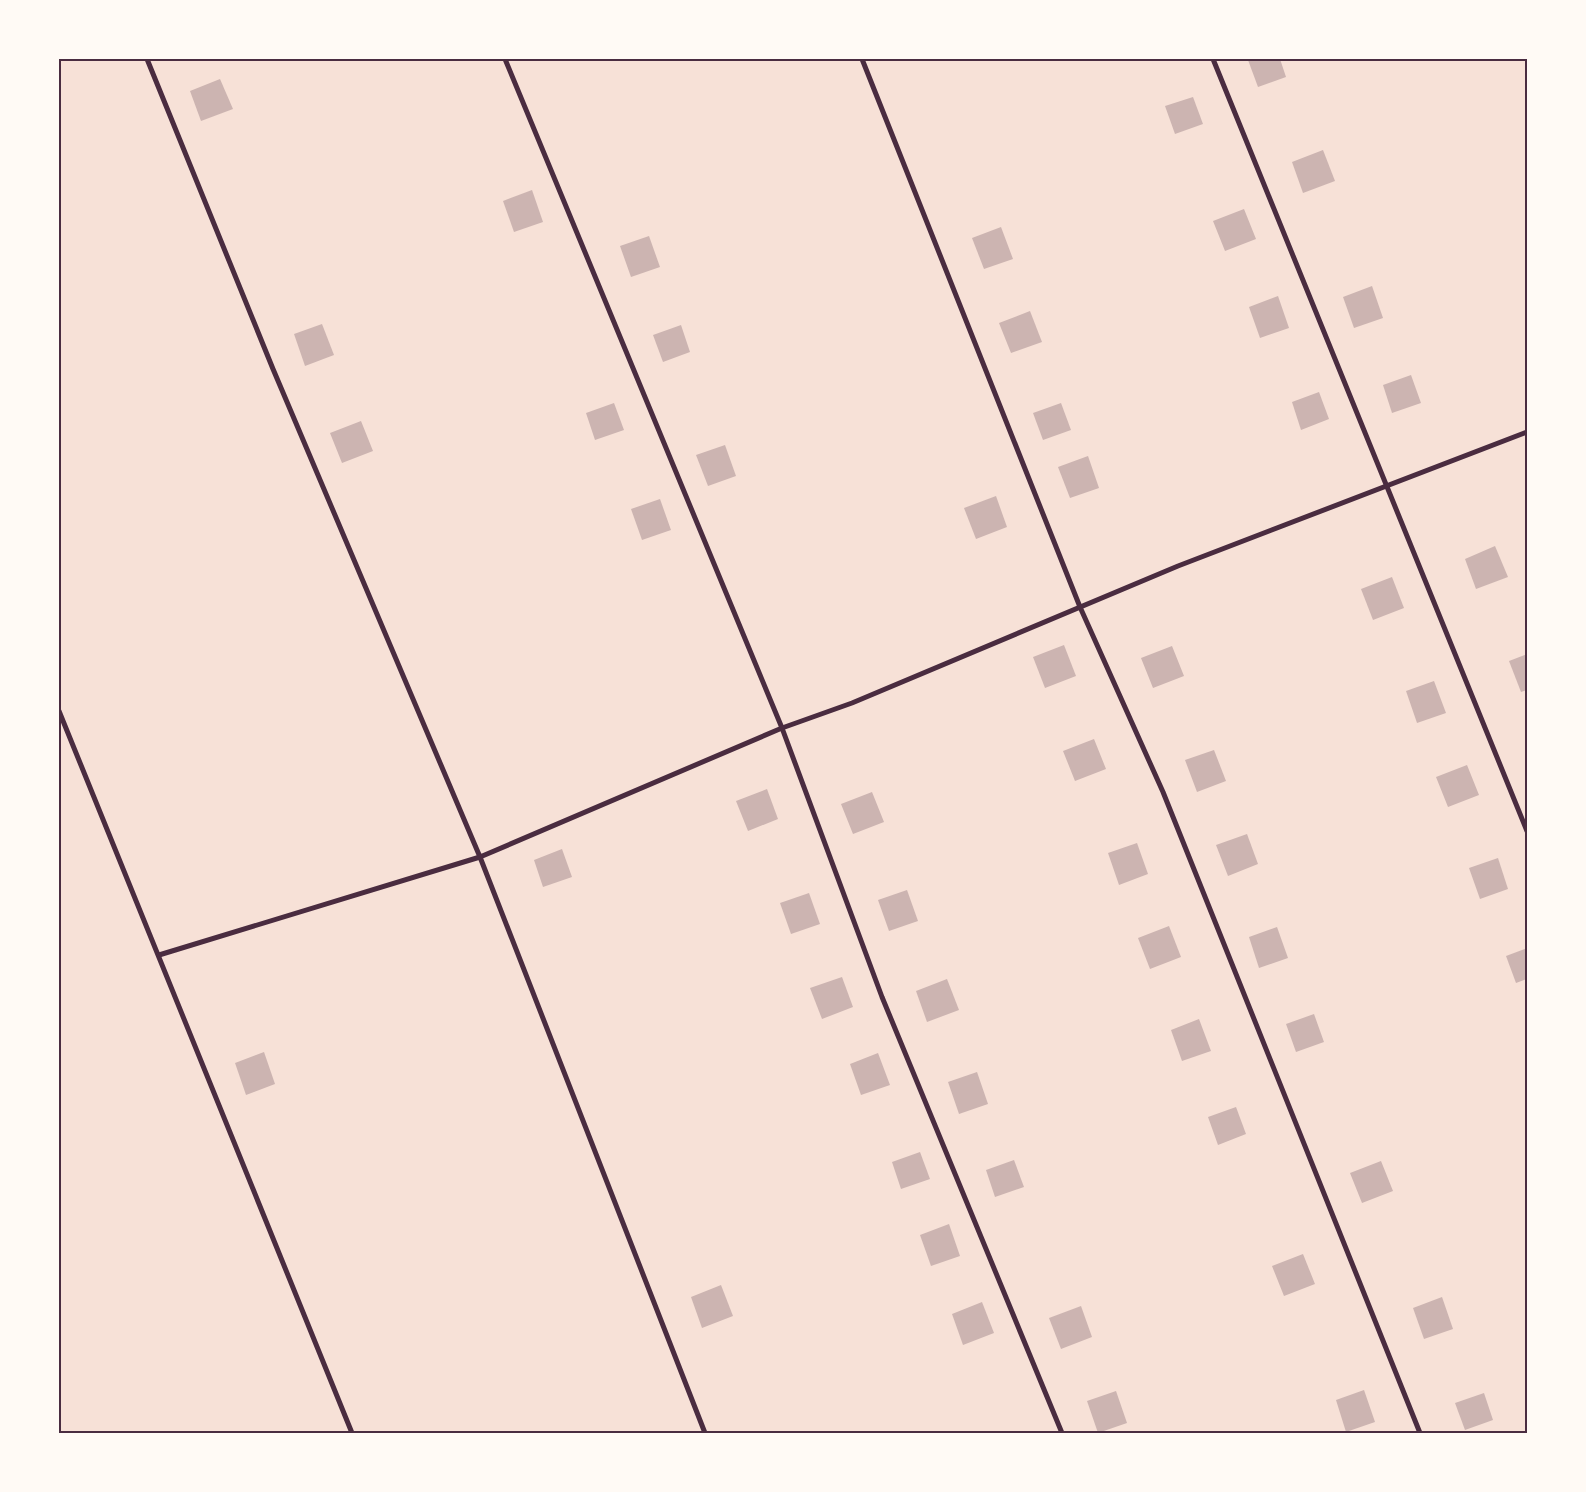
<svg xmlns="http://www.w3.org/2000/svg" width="1586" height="1492" viewBox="0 0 1586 1492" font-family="Mulish,sans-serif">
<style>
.building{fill:#ccb4b1}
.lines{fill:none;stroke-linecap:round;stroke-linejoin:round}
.minor{stroke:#4a2c40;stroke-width:5}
.neatline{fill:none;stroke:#4a2c40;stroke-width:2}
</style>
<rect width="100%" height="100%" fill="#f7e1d7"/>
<g class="building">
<path d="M1252 59H1280L1286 77 1258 87 1248 60Z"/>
<path d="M220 79 233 109 201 121 190 91Z"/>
<path d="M1193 97 1203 124 1175 134 1165 106Z"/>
<path d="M1323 150 1335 181 1303 193 1292 162Z"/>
<path d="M532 190 543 222 514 232 503 201Z"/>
<path d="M1244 209 1256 239 1225 251 1213 221Z"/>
<path d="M1001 227 1013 259 984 269 972 238Z"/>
<path d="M649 236 660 267 631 277 620 246Z"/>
<path d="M1372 286 1383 318 1354 328 1343 297Z"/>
<path d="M1278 296 1289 328 1260 338 1249 307Z"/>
<path d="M1030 311 1042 342 1011 353 999 323Z"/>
<path d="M322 324 334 355 305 366 294 334Z"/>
<path d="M681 325 690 352 663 362 653 335Z"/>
<path d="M1411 375 1421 403 1392 413 1383 385Z"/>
<path d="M1319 392 1329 419 1301 430 1292 402Z"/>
<path d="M614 403 624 430 595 440 586 413Z"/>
<path d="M1061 403 1071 430 1043 440 1033 413Z"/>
<path d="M361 421 373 451 342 463 330 433Z"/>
<path d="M725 445 736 476 708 486 696 455Z"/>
<path d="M1088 456 1099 488 1070 498 1058 467Z"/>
<path d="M996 496 1007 527 976 539 964 508Z"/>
<path d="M660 499 671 530 642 540 631 509Z"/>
<path d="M1495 546 1508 577 1476 589 1465 559Z"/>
<path d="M1392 577 1404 608 1373 620 1361 589Z"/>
<path d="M1064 645 1076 676 1045 688 1033 657Z"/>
<path d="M1172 646 1184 676 1153 688 1141 658Z"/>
<path d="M1527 654V690L1521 692 1509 661Z"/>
<path d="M1434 681 1446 713 1417 723 1406 691Z"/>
<path d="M1094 739 1106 769 1075 781 1063 751Z"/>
<path d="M1214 750 1226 781 1197 792 1185 760Z"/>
<path d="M1467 765 1479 795 1448 807 1436 777Z"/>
<path d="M767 789 778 819 748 831 736 801Z"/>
<path d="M872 792 884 822 853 834 841 804Z"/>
<path d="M1247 834 1258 864 1228 876 1216 845Z"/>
<path d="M1137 843 1148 874 1119 885 1108 853Z"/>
<path d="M562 849 572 877 543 887 534 860Z"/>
<path d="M1498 858 1508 889 1480 899 1469 868Z"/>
<path d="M907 890 918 921 889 931 878 900Z"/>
<path d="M809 893 820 924 791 934 780 903Z"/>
<path d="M1169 926 1181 957 1150 969 1138 938Z"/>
<path d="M1277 927 1288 958 1259 968 1249 937Z"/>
<path d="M1527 948V979L1516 983 1506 956Z"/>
<path d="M842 977 853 1007 822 1019 810 988Z"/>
<path d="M947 979 959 1010 927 1022 916 991Z"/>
<path d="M1314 1014 1324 1042 1296 1052 1286 1024Z"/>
<path d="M1199 1019 1211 1051 1182 1061 1171 1030Z"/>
<path d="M264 1052 275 1084 246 1095 235 1063Z"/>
<path d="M878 1053 890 1085 861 1095 850 1064Z"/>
<path d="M977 1072 988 1104 959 1114 948 1082Z"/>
<path d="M1236 1107 1246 1134 1218 1145 1208 1117Z"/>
<path d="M920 1152 930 1179 901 1189 892 1162Z"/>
<path d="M1014 1160 1024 1187 995 1197 986 1170Z"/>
<path d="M1381 1161 1393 1191 1362 1203 1350 1173Z"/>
<path d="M949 1224 960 1256 931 1266 920 1235Z"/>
<path d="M1303 1254 1315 1284 1284 1296 1272 1266Z"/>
<path d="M721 1285 733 1316 702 1328 691 1297Z"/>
<path d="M1442 1297 1453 1329 1424 1339 1413 1308Z"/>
<path d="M982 1302 994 1333 963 1345 952 1314Z"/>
<path d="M1081 1306 1092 1337 1061 1349 1049 1318Z"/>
<path d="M1364 1390 1375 1422 1346 1432 1336 1400Z"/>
<path d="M1116 1391 1127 1423 1098 1433 1087 1401Z"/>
<path d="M1484 1393 1493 1420 1465 1430 1455 1403Z"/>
</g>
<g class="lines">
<g class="minor">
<path d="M147 59 273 369 480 857 782 728 852 703 1178 566 1527 432"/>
<path d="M505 59 782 728 882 997 1062 1433"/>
<path d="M862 59 1080 607 1163 792 1420 1433"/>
<path d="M1213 59 1527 831"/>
<path d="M59 711 352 1433"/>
<path d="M159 955 480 857 705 1433"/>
</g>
</g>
<rect width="1586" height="1492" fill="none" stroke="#fffaf5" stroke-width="120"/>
<rect x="60" y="60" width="1466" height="1372" class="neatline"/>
</svg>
